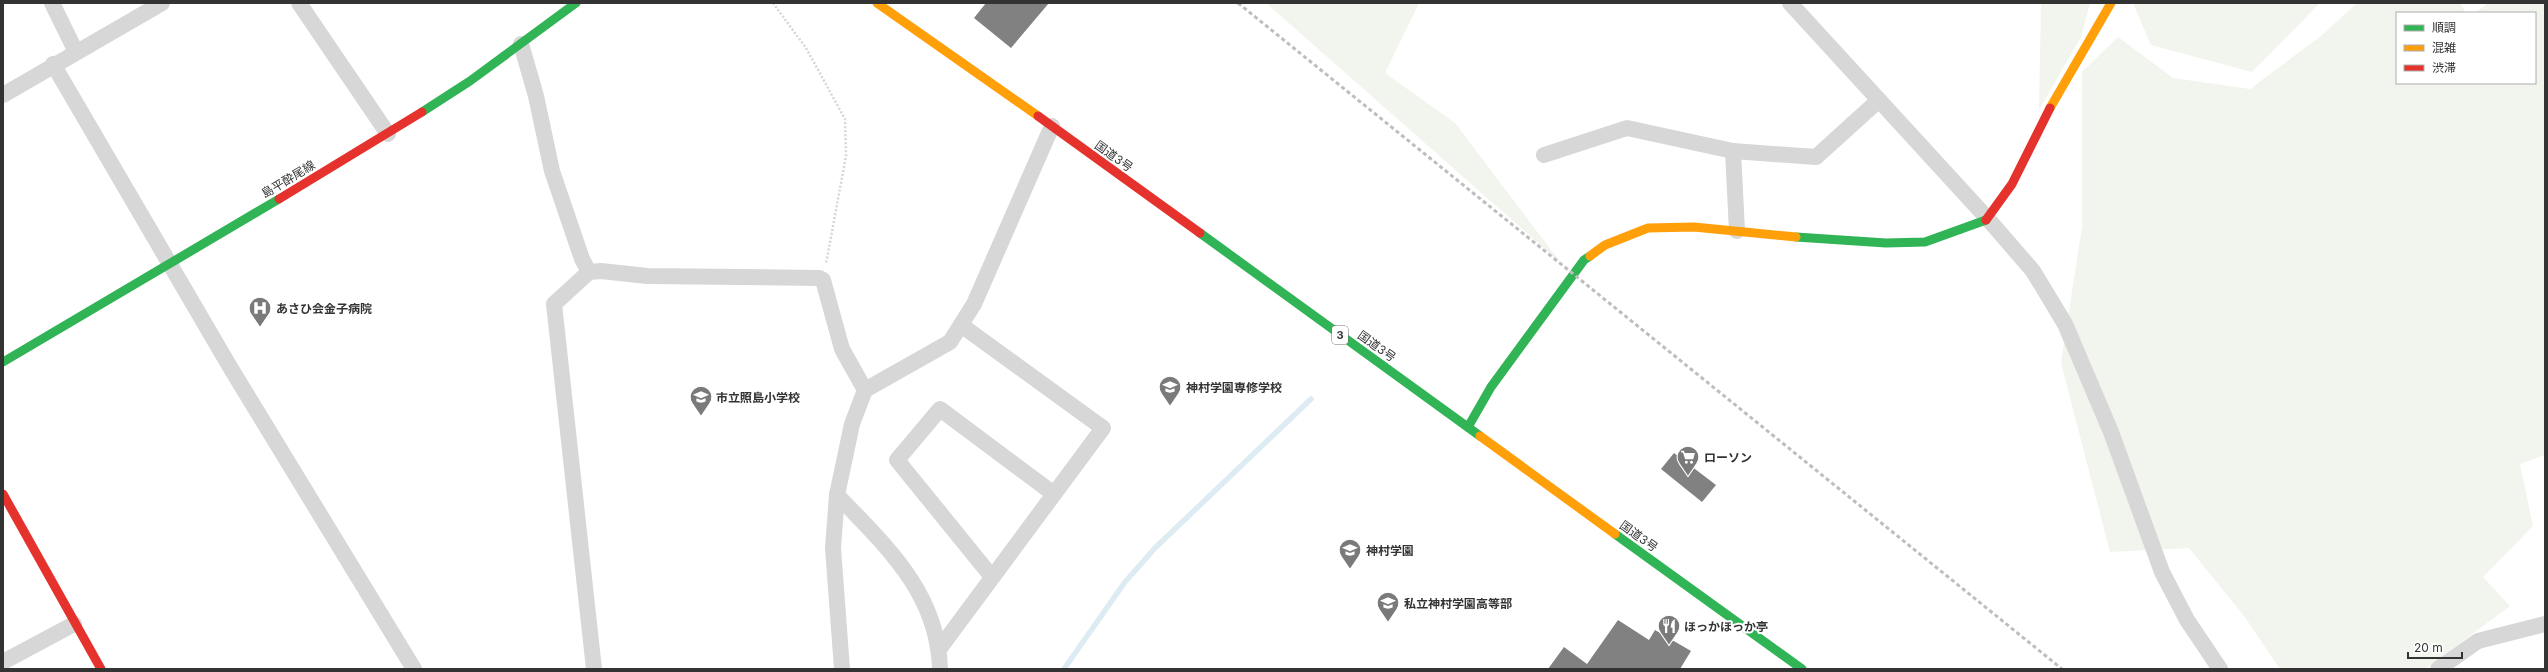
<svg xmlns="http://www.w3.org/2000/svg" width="2548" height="672" viewBox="0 0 2548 672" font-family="Inter,'Noto Sans JP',sans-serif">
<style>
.green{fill:#f1f5ed}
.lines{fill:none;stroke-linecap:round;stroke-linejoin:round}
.stream{stroke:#ddebf3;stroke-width:5.5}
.building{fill:#818181}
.path{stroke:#d6d6d6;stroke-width:2.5;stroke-dasharray:2 2;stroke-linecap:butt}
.street{stroke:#d7d7d7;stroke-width:16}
.fast{stroke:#30b455;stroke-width:9}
.slow{stroke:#ff9f0a;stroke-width:9}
.jam{stroke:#e5322d;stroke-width:9}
.rail{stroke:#bebebe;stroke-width:3;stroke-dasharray:4 3;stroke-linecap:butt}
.labels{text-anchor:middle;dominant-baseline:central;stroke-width:4;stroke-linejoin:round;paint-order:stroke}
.shield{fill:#fff;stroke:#707070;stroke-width:1}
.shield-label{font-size:11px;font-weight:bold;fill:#333}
.street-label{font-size:12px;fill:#333;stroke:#fff}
.poi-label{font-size:12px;font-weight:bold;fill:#333;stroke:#fff;text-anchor:start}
</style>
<rect width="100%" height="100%" fill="#fff"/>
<g class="green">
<path d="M1266 3H1419L1385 73 1455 123 1561 263Z"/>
<path d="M2041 3H2090L2081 37 2039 110Z"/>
<path d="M2133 3H2320L2252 72 2151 45Z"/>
<path d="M2357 3H2460L2466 13H2397V83H2535V13H2475L2488 3H2545V455L2520 464 2533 526 2483 577 2510 606 2425 669H2280L2244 616 2189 548 2110 552 2061 363 2082 227V72L2118 37 2173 78 2250 89 2322 35Z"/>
</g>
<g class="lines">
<path class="stream" d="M1064 669 1125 582 1155 548 1311 399"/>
</g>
<g class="building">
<path d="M986 3H1049L1011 48 974 18Z"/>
<path d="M1674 453 1716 485 1702 502 1661 469Z"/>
<path d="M1618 620 1649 640 1655 630 1691 651 1680 669H1548L1564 647 1587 664Z"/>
</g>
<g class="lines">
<path class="path" d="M773 3 806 48 845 119 846 156 826 264"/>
<g class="street">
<path d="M52 3 76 52"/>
<path d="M299 3 388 134"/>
<path d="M1790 3 1988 219 2033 271 2065 324 2111 432 2162 572 2187 620 2220 669"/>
<path d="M521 44 536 96 552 171 582 259 589 272"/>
<path d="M53 64 230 367 414 669"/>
<path d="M3 95 162 3"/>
<path d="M1733 151 1737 231"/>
<path d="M1544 155 1627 128 1733 151 1816 157 1879 100"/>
<path d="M837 495C886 546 938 593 940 669"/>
<path d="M992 577 897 460 940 409 1054 494"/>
<path d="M940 648 1103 428 961 325"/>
<path d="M3 662 74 624"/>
<path d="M594 669 554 304 589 272 601 271 647 276 819 278 823 280 842 349 865 390"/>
<path d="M842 669 833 548 837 495 852 424 865 390 950 342 974 304 1052 126"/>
<path d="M2438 669 2478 641 2545 624"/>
</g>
<g class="fast">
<path d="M422 112 470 81 576 3"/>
<path d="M1200 233 1480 436"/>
<path d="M1796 237 1886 243 1925 242 1986 220"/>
<path d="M3 362 279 199"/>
<path d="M1468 427 1491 387 1584 260 1590 256"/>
<path d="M1615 534 1802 669"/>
</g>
<g class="slow">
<path d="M877 3 1038 116"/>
<path d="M2050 108 2111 3"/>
<path d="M1590 256 1605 245 1648 228 1694 227 1796 237"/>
<path d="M1480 436 1615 534"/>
</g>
<g class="jam">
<path d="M1038 116 1200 233"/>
<path d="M279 199 422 112"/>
<path d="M1986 220 2012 184 2050 108"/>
<path d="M3 494 101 669"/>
</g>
<path class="rail" d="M1238 3 2062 669"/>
</g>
<defs>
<g id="hospital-pin" transform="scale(1.15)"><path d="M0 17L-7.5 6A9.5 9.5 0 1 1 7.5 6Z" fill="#7a7a7a" stroke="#fff"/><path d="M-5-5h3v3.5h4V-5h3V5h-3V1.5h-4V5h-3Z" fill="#fff"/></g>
<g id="university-pin" transform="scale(1.15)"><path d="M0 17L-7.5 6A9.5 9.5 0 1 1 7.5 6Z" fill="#7a7a7a" stroke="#fff"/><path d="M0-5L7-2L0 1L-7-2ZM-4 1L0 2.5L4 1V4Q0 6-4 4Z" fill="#fff"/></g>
<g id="school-pin" transform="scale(1.15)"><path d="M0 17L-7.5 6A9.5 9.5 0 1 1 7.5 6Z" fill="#7a7a7a" stroke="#fff"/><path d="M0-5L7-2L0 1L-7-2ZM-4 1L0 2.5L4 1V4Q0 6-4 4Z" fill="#fff"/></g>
<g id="supermarket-pin" transform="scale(1.15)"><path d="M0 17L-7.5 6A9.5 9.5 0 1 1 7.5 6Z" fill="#7a7a7a" stroke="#fff"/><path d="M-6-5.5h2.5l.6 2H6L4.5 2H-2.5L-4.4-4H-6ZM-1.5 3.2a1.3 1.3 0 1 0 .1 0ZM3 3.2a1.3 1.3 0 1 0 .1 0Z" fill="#fff"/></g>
<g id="restaurant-pin" transform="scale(1.15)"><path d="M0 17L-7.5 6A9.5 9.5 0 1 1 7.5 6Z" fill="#7a7a7a" stroke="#fff"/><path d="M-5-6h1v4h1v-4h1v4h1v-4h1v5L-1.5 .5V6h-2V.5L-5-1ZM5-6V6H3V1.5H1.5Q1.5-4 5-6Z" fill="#fff"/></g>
</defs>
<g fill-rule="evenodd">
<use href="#hospital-pin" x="260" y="308"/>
<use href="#university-pin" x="1170" y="387"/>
<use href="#school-pin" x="701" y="397"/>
<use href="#supermarket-pin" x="1688" y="457"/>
<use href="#school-pin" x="1350" y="550"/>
<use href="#school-pin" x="1388" y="603"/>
<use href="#restaurant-pin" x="1669" y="626"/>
</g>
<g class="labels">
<rect class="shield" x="1332" y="326" width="16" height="18" rx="3"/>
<g class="shield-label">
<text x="1340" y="335">3</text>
</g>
<g class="street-label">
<text transform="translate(1114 156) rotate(36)">国道3号</text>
<text transform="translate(288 179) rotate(-31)">島平酔尾線</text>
<text transform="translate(1377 346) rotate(36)">国道3号</text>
<text transform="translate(1639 536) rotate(36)">国道3号</text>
</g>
<g class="poi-label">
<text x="276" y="308">あさひ会金子病院</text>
<text x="1186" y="387">神村学園専修学校</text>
<text x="716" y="397">市立照島小学校</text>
<text x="1704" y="457">ローソン</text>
<text x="1366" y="550">神村学園</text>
<text x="1404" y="603">私立神村学園高等部</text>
<text x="1684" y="626">ほっかほっか亭</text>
</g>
</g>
<rect width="2548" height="672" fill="none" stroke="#333333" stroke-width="8"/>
<rect x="2396" y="12" width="140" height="72" fill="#ffffff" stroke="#adadad"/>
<rect x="2404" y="25" width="20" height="6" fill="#30b455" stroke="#adadad"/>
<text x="2432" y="32" font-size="12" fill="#333333">順調</text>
<rect x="2404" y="45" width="20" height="6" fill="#ff9f0a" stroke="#adadad"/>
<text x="2432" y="52" font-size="12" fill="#333333">混雑</text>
<rect x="2404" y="65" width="20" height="6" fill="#e5322d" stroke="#adadad"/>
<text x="2432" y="72" font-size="12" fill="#333333">渋滞</text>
<path d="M2408 652v6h54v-6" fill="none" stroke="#333333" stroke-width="2"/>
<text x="2414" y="652" font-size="12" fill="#333333" stroke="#ffffff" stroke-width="3" paint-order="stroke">20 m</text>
</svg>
